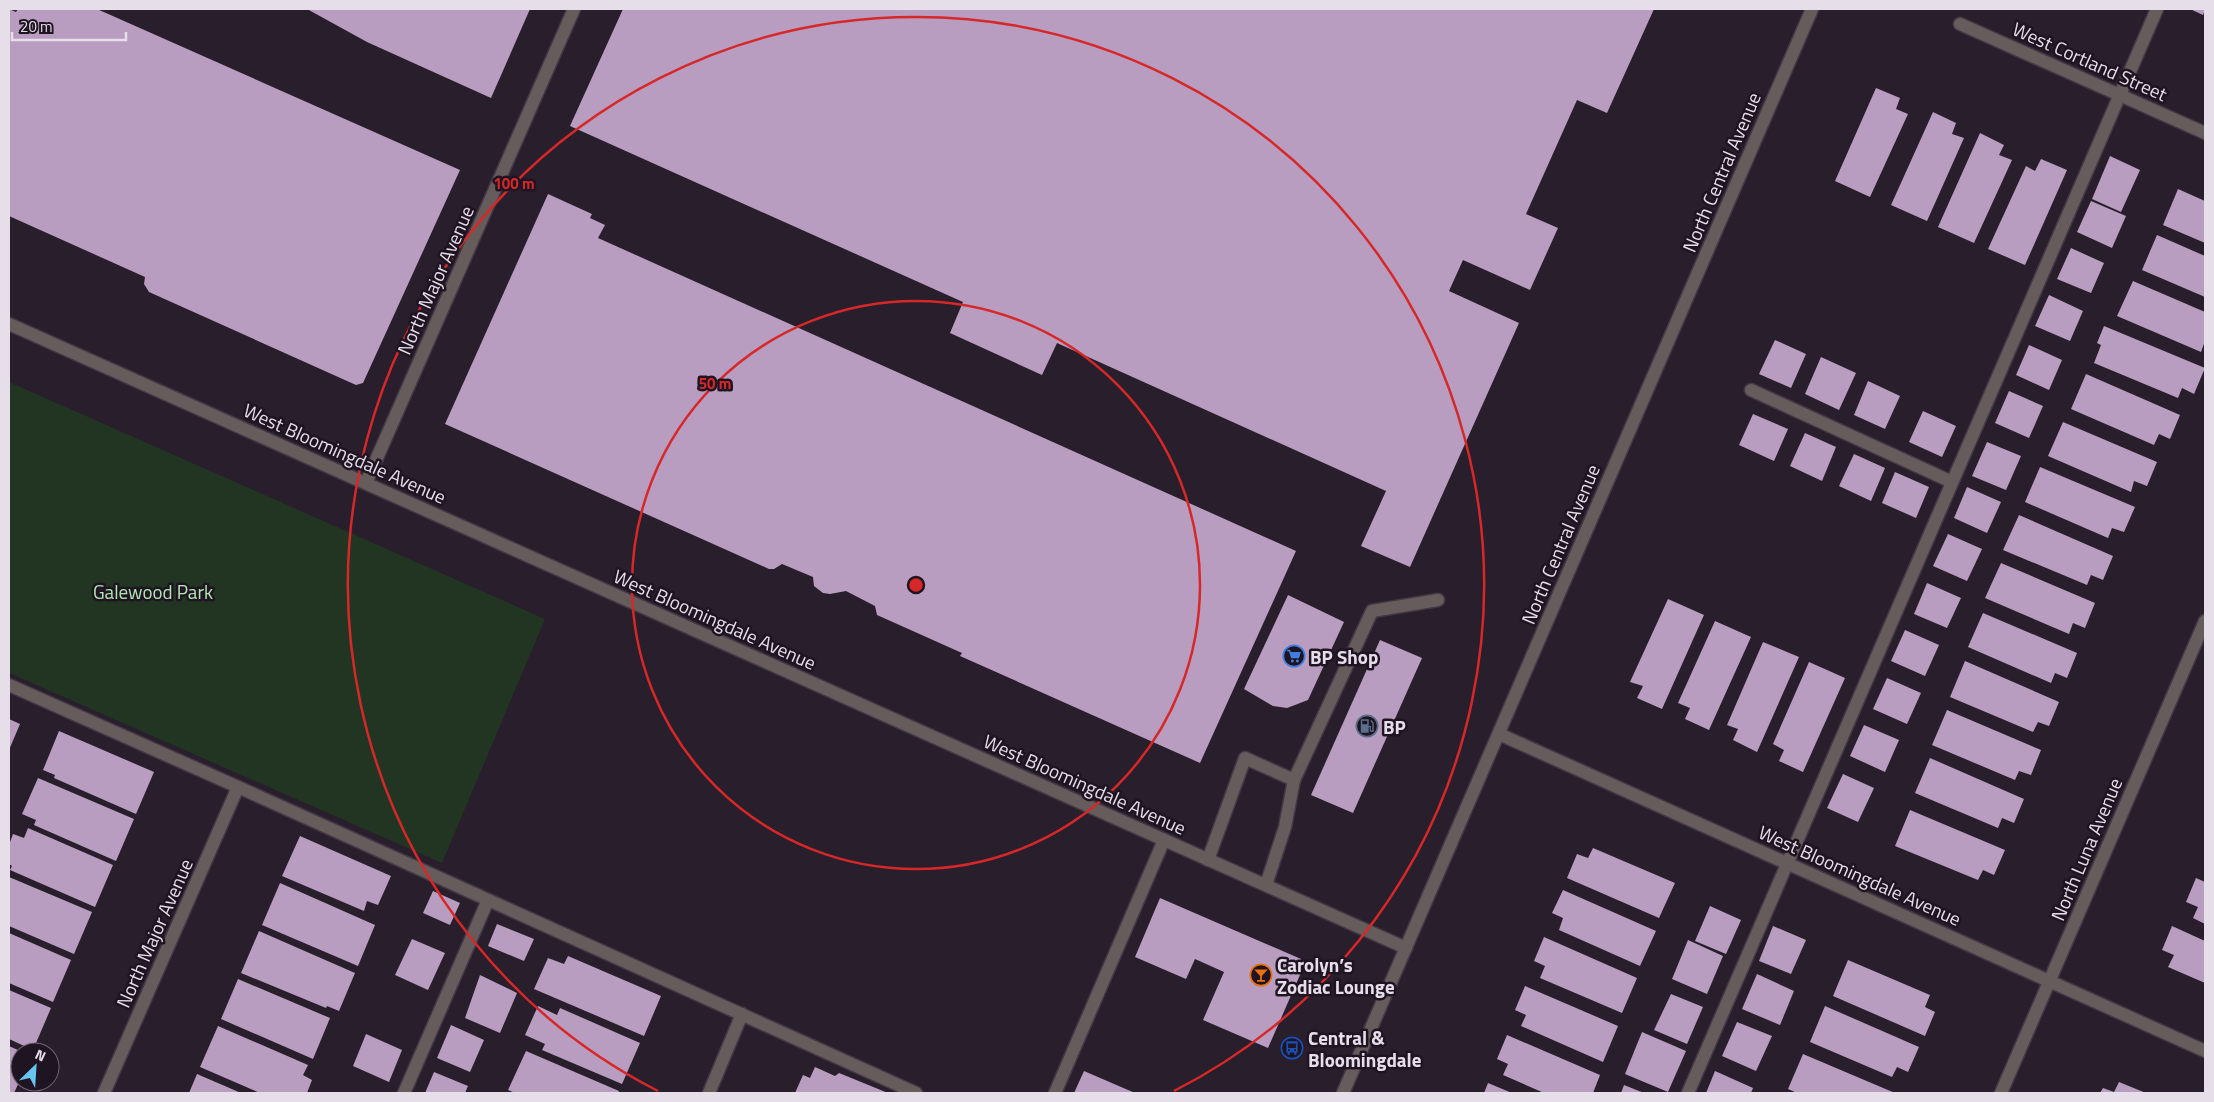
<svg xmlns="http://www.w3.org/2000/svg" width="2214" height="1102" viewBox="0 0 2214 1102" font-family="'Titillium Web',sans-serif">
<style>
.green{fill:#223523}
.building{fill:#b99dc0}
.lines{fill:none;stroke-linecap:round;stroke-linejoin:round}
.service-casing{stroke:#433946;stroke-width:15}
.minor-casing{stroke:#433946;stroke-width:15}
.tertiary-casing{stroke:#433946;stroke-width:15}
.service{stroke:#675c5c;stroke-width:12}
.minor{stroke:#675c5c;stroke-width:12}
.tertiary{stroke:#675c5c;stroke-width:12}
.ring{fill:none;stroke:#d62828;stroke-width:2.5}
.labels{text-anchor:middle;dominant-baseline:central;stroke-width:5;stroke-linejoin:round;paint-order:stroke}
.street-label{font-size:19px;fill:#e6dee8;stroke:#1f1522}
.park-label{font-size:19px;fill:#b2e6b3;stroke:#1f1522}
.poi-label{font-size:19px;font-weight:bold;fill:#e6dee8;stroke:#1f1522;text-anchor:start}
.centre{fill:#d62828;stroke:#1f1522;stroke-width:2.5}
.ring-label{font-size:15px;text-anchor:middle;font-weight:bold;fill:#d62828;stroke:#1f1522;stroke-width:5;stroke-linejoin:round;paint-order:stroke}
</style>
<rect width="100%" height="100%" fill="#291e2c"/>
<path class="green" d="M9 382 545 619 442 863 9 673Z"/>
<g class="building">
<path d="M9 9 16 12 18 9H97L460 170 363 383 356 385 149 292 144 284 145 277 9 216Z"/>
<path d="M307 9H530L491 98 367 42Z"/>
<path d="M623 9H1654L1607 113 1577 100 1526 214 1558 228 1530 290 1463 260 1449 291 1519 323 1410 567 1361 546 1386 491 1057 343 1042 375 950 333 963 302 570 126Z"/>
<path d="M2190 9H2205V10L2203 15Z"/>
<path d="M1876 88 1900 98 1896 109 1908 114 1870 197 1835 181Z"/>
<path d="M1933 112 1956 123 1952 134 1964 138 1927 221 1891 205Z"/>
<path d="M1980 133 2004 145 1999 155 2012 160 1974 243 1938 227Z"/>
<path d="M2110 156 2140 170 2121 212 2092 199Z"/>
<path d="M2041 159 2067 170 2025 265 1988 249 2026 166 2035 171Z"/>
<path d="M2178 189 2205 201V243L2163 225Z"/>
<path d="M548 194 592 214 590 218 605 225 598 238 1296 551 1200 763 960 656 962 653 877 615 875 606 846 591 830 594 823 593 814 586 813 577 782 564 774 569H769L445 424Z"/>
<path d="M2091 201 2126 216 2112 248 2077 232Z"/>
<path d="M2157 235 2205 256V297L2142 270Z"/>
<path d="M2071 248 2104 263 2091 293 2057 279Z"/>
<path d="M2133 281 2205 312V341L2201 352 2117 316Z"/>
<path d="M2049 295 2083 311 2070 341 2035 326Z"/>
<path d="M2104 326 2205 368 2194 394 2182 388 2178 398 2094 363 2101 345 2097 343Z"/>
<path d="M1775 340 1806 354 1791 388 1759 374Z"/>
<path d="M2029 345 2062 360 2049 390 2016 375Z"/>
<path d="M1821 357 1856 373 1839 410 1805 394Z"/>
<path d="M2086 374 2180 415 2170 439 2159 434 2154 445 2071 409Z"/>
<path d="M1868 381 1900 396 1885 429 1854 415Z"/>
<path d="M2009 391 2043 406 2029 438 1995 423Z"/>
<path d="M1923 411 1956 426 1942 457 1909 442Z"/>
<path d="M1753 414 1788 429 1774 461 1739 445Z"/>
<path d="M2063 422 2157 462 2147 486 2134 481 2131 492 2048 456Z"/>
<path d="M1805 433 1836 447 1822 481 1790 466Z"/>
<path d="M1987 442 2021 456 2006 490 1972 476Z"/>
<path d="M1854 454 1885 468 1871 501 1839 486Z"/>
<path d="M2040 467 2135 507 2124 532 2112 528 2108 538 2025 502Z"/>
<path d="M1895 472 1929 487 1916 518 1882 503Z"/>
<path d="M1967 487 2001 502 1987 533 1954 518Z"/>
<path d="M2019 515 2113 556 2103 580 2091 575 2087 585 2003 550Z"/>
<path d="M1948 534 1982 549 1967 581 1933 566Z"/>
<path d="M2001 563 2095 603 2085 628 2073 623 2069 634 1985 598Z"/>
<path d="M1927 583 1961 598 1947 628 1914 614Z"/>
<path d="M1288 595 1344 622 1308 700 1287 708 1273 706 1244 689Z"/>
<path d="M1668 599 1704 615 1662 709 1637 698 1643 686 1630 682Z"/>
<path d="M1983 613 2077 653 2067 678 2055 673 2051 683 1968 647Z"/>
<path d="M1715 621 1751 637 1709 730 1685 719 1690 708 1678 703Z"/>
<path d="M1905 630 1939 645 1925 676 1891 661Z"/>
<path d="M1380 640 1422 658 1353 813 1311 795Z"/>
<path d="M1763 642 1799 657 1757 752 1733 740 1738 729 1727 725Z"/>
<path d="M1965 661 2059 702 2049 726 2038 722 2033 732 1950 697Z"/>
<path d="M1809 662 1845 678 1803 772 1779 761 1784 750 1773 744Z"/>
<path d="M1887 678 1921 693 1907 724 1873 709Z"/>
<path d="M1947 710 2041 750 2031 775 2019 771 2015 780 1932 745Z"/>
<path d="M9 719 20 724 9 750Z"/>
<path d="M1864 725 1899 740 1885 772 1850 756Z"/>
<path d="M59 731 154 772 136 814 54 778 55 775 43 770Z"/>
<path d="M1930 758 2024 799 2014 823 2002 818 1998 828 1915 793Z"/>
<path d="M1843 774 1874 788 1858 822 1827 808Z"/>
<path d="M38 778 134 819 116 861 34 825 36 820 22 814Z"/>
<path d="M1910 810 2005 850 1994 875 1983 870 1978 880 1895 846Z"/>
<path d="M28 828 113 865 95 907 10 870 12 866 9 864V845L13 834 24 838Z"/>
<path d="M300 836 391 876 378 905 367 901 364 911 282 876Z"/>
<path d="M1593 848 1675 883 1659 918 1567 878 1577 854 1588 858Z"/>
<path d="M9 877 92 912 74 954 9 926Z"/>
<path d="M2196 878 2205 882V924L2193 918 2198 907 2186 902Z"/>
<path d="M280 883 375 925 358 966 262 925Z"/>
<path d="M1563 890 1656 931 1640 966 1559 930 1563 918 1552 913Z"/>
<path d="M433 891 460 903 450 925 423 913Z"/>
<path d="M1160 898 1301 959 1303 968 1268 1048 1203 1020 1224 972 1195 959 1186 979 1135 957Z"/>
<path d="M1710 906 1741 920 1726 954 1695 941Z"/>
<path d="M497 924 534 939 524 961 488 946Z"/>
<path d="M1773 926 1806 940 1791 974 1759 961Z"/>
<path d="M2172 926 2205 941V983L2168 967 2174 955 2162 950Z"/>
<path d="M259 931 355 973 339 1011 327 1006 326 1008 241 973Z"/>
<path d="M9 933 71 960 53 1002 9 983Z"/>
<path d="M1544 937 1637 978 1622 1013 1540 978 1545 966 1534 961Z"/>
<path d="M412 939 445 953 428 990 395 975Z"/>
<path d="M1688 940 1723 956 1707 994 1672 979Z"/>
<path d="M568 956 661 996 644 1036 534 989 548 958 564 964Z"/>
<path d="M1848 960 1930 995 1925 1007 1935 1012 1925 1036 1833 996Z"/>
<path d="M1757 974 1794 991 1780 1025 1742 1009Z"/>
<path d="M480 975 517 993 500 1033 465 1018Z"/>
<path d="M238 979 330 1018 313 1059 221 1019Z"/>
<path d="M1525 986 1618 1026 1603 1062 1521 1026 1526 1015 1515 1010Z"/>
<path d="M9 990 51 1008 33 1050 9 1039Z"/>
<path d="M1671 994 1703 1007 1687 1044 1654 1030Z"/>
<path d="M538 1006 557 1015 560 1008 640 1043 622 1084 542 1050 545 1044 525 1035Z"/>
<path d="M1825 1006 1919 1047 1908 1072 1897 1067 1892 1077 1810 1042Z"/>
<path d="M1737 1022 1772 1036 1756 1071 1722 1056Z"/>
<path d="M451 1025 484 1040 470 1072 437 1058Z"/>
<path d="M218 1026 308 1065 303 1075 312 1080 307 1093H260L200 1067Z"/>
<path d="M1642 1032 1686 1051 1668 1092 1625 1074Z"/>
<path d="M366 1034 402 1050 389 1082 353 1066Z"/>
<path d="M1507 1035 1600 1075 1593 1093H1544L1503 1075 1508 1064 1497 1059Z"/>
<path d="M9 1046 20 1051V1080L14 1093H9Z"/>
<path d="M526 1051 619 1091 618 1093H515L508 1090Z"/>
<path d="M1803 1054 1895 1093H1797L1788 1089Z"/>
<path d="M815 1067 835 1076 839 1073 888 1093H795L803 1075 810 1078Z"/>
<path d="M1084 1071 1135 1093H1074Z"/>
<path d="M1715 1071 1753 1088 1751 1093H1706Z"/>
<path d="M434 1072 468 1086 465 1093H425Z"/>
<path d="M197 1074 241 1093H189Z"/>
<path d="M2119 1082 2146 1093H2100L2103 1088 2114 1092Z"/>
<path d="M1488 1083 1512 1093H1484Z"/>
<path d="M1624 1085 1644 1093H1621Z"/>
</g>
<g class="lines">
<g class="service-casing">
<g id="service">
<path d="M1751 390 1952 482"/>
<path d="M9 685 238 787 916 1093"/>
<path d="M1208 860 1245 758 1294 780"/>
<path d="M1266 885 1285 827 1294 780 1372 611 1438 600"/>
<path d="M404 1093 488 900"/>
<path d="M1055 1093 1164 840"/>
<path d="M1688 1093 2157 9"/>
</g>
</g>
<g class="minor-casing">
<g id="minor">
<path d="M1960 24 2205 133"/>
<path d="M9 324 1406 948"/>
<path d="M366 483 574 9"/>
<path d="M1499 734 2205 1051"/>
<path d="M104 1093 238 787"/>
<path d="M709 1093 742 1014"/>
<path d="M2001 1093 2205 621"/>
</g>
</g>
<g class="tertiary-casing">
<path id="tertiary" d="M1343 1093 1812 9"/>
</g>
<use href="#service" class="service"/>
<use href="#minor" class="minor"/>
<use href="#tertiary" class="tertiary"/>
</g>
<g class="ring">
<circle cx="916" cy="585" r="284"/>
<path d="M658 1091A568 568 0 1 1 1174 1091"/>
</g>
<defs>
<g id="supermarket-ring" transform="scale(1.125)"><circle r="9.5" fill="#1f1522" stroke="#3f7fe0" stroke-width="1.5"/><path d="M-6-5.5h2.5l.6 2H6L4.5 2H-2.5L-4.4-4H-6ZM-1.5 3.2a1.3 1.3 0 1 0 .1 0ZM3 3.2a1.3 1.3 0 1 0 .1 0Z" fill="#3f7fe0"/></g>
<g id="fuel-ring" transform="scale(1.125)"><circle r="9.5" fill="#1f1522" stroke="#5c6f8a" stroke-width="1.5"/><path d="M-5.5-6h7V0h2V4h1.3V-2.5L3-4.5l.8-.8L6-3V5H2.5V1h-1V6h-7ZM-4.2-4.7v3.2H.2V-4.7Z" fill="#5c6f8a"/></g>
<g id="bar-ring" transform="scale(1.125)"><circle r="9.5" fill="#1f1522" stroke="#e8710a" stroke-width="1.5"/><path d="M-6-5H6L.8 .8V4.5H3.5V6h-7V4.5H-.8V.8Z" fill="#e8710a"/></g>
<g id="bus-ring" transform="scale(1.125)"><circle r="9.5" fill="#1f1522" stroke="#1a4fb4" stroke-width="1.5"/><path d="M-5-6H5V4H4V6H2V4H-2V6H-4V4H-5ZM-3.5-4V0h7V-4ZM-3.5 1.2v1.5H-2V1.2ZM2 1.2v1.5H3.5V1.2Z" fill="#1a4fb4"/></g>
</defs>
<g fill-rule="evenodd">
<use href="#supermarket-ring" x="1294" y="656"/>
<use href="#fuel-ring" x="1367" y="726"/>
<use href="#bar-ring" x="1261" y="975"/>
<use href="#bus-ring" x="1292" y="1048"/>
</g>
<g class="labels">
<g class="street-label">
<text transform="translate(2090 61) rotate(24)">West Cortland Street</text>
<text transform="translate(1721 172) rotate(-67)">North Central Avenue</text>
<text transform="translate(435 280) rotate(-66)">North Major Avenue</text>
<text transform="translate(345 453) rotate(24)">West Bloomingdale Avenue</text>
<text transform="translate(1560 544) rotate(-67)">North Central Avenue</text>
<text transform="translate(715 619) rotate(24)">West Bloomingdale Avenue</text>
<text transform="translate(1085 784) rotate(24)">West Bloomingdale Avenue</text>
<text transform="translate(2086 849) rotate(-67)">North Luna Avenue</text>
<text transform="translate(1860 875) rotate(24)">West Bloomingdale Avenue</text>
<text transform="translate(154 933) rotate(-66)">North Major Avenue</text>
</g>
<g class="park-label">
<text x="153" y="591">Galewood Park</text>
</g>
<g class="poi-label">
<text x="1310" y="656">BP Shop</text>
<text x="1383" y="726">BP</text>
<text x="1277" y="964">Carolyn’s<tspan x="1277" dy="22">Zodiac Lounge</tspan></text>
<text x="1308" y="1037">Central &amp;<tspan x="1308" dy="22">Bloomingdale</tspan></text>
</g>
</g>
<circle cx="916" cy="585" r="8" class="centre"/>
<g class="ring-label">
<text x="514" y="189">100 m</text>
<text x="715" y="389">50 m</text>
</g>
<rect width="2214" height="1102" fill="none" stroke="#e6dee8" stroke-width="20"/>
<g transform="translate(35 1067) rotate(25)"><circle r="24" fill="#1f1522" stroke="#6f6571"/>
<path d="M0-4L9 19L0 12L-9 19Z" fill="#68c4f0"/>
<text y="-8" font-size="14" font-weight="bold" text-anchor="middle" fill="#e6dee8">N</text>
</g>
<path d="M12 32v8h114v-8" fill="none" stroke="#e6dee8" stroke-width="2.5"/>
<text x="20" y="32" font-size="15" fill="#e6dee8" stroke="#1f1522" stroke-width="4" paint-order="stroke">20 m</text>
</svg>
